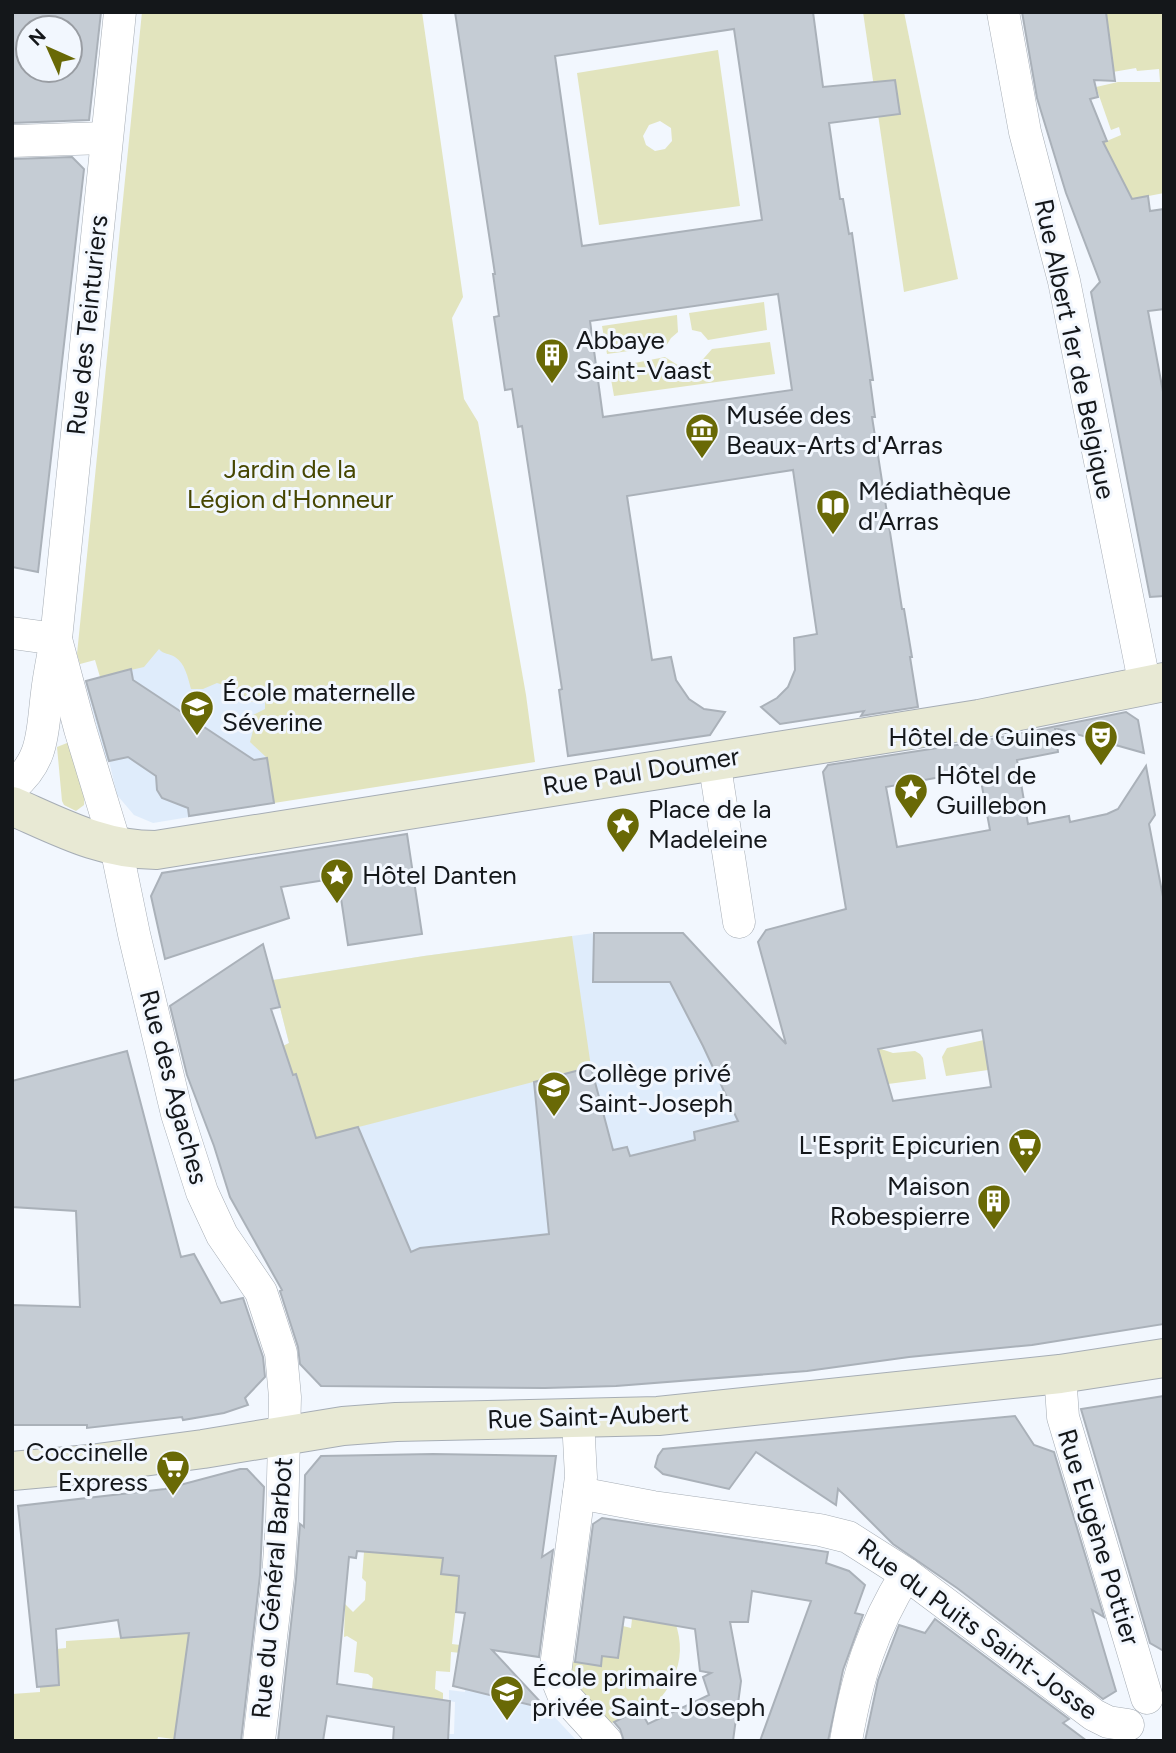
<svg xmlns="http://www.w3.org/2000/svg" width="1176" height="1753" viewBox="0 0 1176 1753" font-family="Figtree,sans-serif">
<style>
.built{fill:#dfecfb}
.green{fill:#e2e4be;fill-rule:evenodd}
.building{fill:#c5ccd4;stroke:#aab1b9;stroke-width:2;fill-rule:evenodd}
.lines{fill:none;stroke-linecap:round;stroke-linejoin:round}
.street-casing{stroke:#a6adb5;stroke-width:33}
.secondary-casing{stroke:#a6adb5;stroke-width:40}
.street{stroke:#fff;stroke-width:32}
.secondary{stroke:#e8e9d4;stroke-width:38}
.labels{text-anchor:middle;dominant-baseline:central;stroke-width:6;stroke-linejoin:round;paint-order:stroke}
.street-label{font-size:26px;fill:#14171a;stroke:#f2f7fe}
.poi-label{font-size:26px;fill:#14171a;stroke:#f2f7fe;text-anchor:start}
.park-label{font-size:26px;fill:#464601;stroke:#f2f7fe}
</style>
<rect width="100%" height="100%" fill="#f2f7fe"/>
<g class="built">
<path d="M158 631 292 719 267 758 274 803 153 823 134 815 117 795 109 761H106L85 682 131 669Z"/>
<path d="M594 933 684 934 751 1006 838 1207 421 1271 320 1151 296 1074 293 1075 283 1046 289 1043 273 980 424 956Z"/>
<path d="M465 1689 548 1710 577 1741H448V1734H454L455 1702 449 1701V1690L465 1692Z"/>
</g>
<g class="green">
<path d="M142 12H422L463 297 452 318 464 399 478 422 526 695 535 762 274 803 267 758 250 742 254 727 253 715 265 709V702H246L237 689 217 683 203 689H191C188 678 185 663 175 657 169 653 164 655 159 649L144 667 100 677 95 660 80 664 77 654Z"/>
<path d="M863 12H904L958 279 904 292Z"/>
<path d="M1106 12H1164V193L1123 201 1117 184 1121 177 1119 173 1113 171 1102 143 1121 135 1119 127 1111 130 1096 87 1118 82H1160L1159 69 1137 71 1136 68 1107 73Z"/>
<path d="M718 50 740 206 599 225 577 73ZM660 121 671 128 672 141 665 149 655 151 646 145 643 136 649 125Z"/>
<path d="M764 302 767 330 708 340 701 332 692 330 689 313Z"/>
<path d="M677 315 678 332 671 338 666 346 607 354 602 326Z"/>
<path d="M770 342 775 374 614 396 609 368 665 357 684 369 686 378 697 377V366L712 349Z"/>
<path d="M72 741 85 786 84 805 76 811 64 805 62 801 57 747Z"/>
<path d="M572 936 591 1067 316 1138 296 1074 293 1075 283 1046 289 1043 273 980 424 956Z"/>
<path d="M984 1040 988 1070 946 1076 942 1057 947 1048Z"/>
<path d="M878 1048 893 1053 915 1051 920 1054 923 1058 926 1079 888 1084Z"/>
<path d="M364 1552 443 1557 441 1574 459 1576 452 1644 484 1648 482 1655 451 1652 450 1672 436 1671 435 1689 443 1693V1700L372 1689 373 1678 368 1674 354 1672 357 1642 347 1636 344 1637 345 1604 353 1612 365 1600 366 1582 362 1578Z"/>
<path d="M667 1604C692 1650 679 1683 644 1716L639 1709 608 1725 572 1688 569 1661 601 1666 602 1656 618 1658 623 1626 631 1628 632 1619 655 1622Z"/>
<path d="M188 1633 192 1642 187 1647 174 1739 158 1737 157 1741H12V1694L40 1692V1673L58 1672 57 1649 66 1648V1641Z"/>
</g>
<g class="building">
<path d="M12 12H101L89 120 12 123ZM28 28H70V70H28Z"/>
<path d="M455 12H813L823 87 895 80 900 114 829 123 840 199H843L849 234 852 233 873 380H870L875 417H872L902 609H904L912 657H910L918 707 861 716 864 711 780 724 761 707 777 698 788 687 795 670 794 638 817 634 793 470 627 496 652 660 671 657 676 680 689 699 704 709 725 712 710 735 568 756 559 690 562 689 522 426 518 427 512 389 505 390 494 317 499 316 493 274H495ZM734 29 762 220 582 246 555 56ZM778 294 792 390 603 417 590 321Z"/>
<path d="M1022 12H1106L1115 81 1094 80 1098 97 1090 99 1107 141 1103 142 1132 199 1148 196 1150 211 1164 209V309L1148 311 1164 397V596L1150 597 1091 292 1100 282 1066 193 1037 98Z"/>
<path d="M72 157 84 169 38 572 12 567V159Z"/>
<path d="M131 669 133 680 254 760 267 758 274 803 189 816 188 808 162 798 157 790 156 776 128 757 109 761 86 681Z"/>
<path d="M1126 712 1138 720 1144 753 1055 728 1058 752 1017 760 1028 824 1069 816 1070 822 1107 814 1118 809 1146 766 1155 815 1149 824 1164 902V1324L1032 1345 909 1357 807 1371 616 1386 545 1388 321 1386 300 1364 298 1347 280 1291 282 1290 230 1197 214 1146 187 1075 170 1006 263 944 280 1007 271 1009 293 1075 296 1074 316 1138 358 1127 411 1252 420 1248 549 1234 534 1082 591 1067 613 1150 627 1147 630 1156 695 1140 694 1132 738 1121 703 1046 670 982H593L594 933H683L786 1044 758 942 766 930 846 909 823 772 828 765 982 741ZM979 770 990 830 897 847 886 787ZM982 1030 991 1087 893 1101 878 1049Z"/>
<path d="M407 834 422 934 348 945 338 878 281 887 289 918 165 959 151 896 162 873Z"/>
<path d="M127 1051 181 1257 194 1254 221 1303 243 1298 263 1357 265 1377 245 1398 248 1405 224 1413 183 1420 182 1417 87 1428V1425H12V1305L80 1307 76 1211 12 1207V1081Z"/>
<path d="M1164 1396V1651L1150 1643 1081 1409Z"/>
<path d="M1015 1416 1034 1445 1054 1452 1104 1617 1092 1610 1116 1691 1103 1699 957 1588 893 1544 838 1489 836 1505 756 1452 729 1489 663 1474 655 1467 658 1456 663 1449Z"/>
<path d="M433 1454 556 1456 542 1557 553 1550 539 1657 492 1650 547 1709 453 1686 465 1613 456 1612 459 1576 441 1574 443 1558 357 1551 356 1558 349 1557 337 1684 450 1701 448 1741H393L394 1727 327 1716 323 1741H278L296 1579 300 1524 304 1527 305 1475 321 1456Z"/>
<path d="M240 1469H247L264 1487 260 1575 241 1741H174L189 1633 121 1638 118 1620 56 1629 59 1685 37 1687 18 1506 165 1489Z"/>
<path d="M602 1518 828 1552 826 1563 849 1571 865 1585 855 1613 863 1615 843 1670 828 1741H760L811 1601 752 1591 748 1622H730L741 1681 733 1741H624L620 1729 614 1722 632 1713H642L648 1724 709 1695 703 1677 711 1673 700 1671 695 1629 624 1617 618 1658 602 1656 601 1666 575 1662 593 1524Z"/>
<path d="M935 1619 1069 1719 1063 1723 1087 1741H865L878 1680 899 1625 925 1633Z"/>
</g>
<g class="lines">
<g class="street-casing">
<g id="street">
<path d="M1003 12 1025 132 1064 281 1145 686"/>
<path d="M12 141 105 138"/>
<path d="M12 633 56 639"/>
<path d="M56 639 80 729 116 847 134 934 177 1114 202 1192 222 1235 261 1292 281 1353 285 1397 282 1520 278 1577 259 1741"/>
<path d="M714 760 739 922"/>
<path d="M12 787C45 760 42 731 47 693 49 675 53 657 56 639L120 12"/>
<path d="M1060 1374 1063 1417 1147 1698"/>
<path d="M578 1419 581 1477 555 1674 563 1694 606 1741"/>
<path d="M579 1493 653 1507 820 1530 848 1537 906 1574 1094 1715 1108 1722 1128 1725"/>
<path d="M846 1741C857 1677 872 1629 906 1574"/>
</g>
</g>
<g class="secondary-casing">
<g id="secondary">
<path d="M12 806C60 827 102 850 156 850L979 719 1164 682"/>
<path d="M12 1471 90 1464 203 1449 343 1426 396 1422 658 1416 1060 1374 1164 1358"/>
</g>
</g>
<use href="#street" class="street"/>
<use href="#secondary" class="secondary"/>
</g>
<defs>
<g id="building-pin" transform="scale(1.75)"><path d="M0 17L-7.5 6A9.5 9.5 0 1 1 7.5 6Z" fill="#696906" stroke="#f2f7fe"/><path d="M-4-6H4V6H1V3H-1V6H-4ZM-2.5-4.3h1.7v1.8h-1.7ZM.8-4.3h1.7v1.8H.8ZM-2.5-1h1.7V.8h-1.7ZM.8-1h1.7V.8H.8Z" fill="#fff"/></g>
<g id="museum-pin" transform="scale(1.75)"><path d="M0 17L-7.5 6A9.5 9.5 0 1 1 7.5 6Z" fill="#696906" stroke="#f2f7fe"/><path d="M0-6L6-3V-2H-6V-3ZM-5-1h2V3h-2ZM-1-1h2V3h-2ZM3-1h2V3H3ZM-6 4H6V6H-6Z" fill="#fff"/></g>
<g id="library-pin" transform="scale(1.75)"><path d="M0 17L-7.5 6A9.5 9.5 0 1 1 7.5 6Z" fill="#696906" stroke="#f2f7fe"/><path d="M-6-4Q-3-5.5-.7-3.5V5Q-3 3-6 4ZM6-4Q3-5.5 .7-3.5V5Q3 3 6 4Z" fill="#fff"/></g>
<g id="school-pin" transform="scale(1.75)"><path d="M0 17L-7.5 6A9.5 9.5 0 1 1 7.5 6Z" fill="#696906" stroke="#f2f7fe"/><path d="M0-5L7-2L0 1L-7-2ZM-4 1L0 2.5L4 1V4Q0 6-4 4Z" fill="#fff"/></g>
<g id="theatre-pin" transform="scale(1.75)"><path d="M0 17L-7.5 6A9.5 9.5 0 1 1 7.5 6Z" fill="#696906" stroke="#f2f7fe"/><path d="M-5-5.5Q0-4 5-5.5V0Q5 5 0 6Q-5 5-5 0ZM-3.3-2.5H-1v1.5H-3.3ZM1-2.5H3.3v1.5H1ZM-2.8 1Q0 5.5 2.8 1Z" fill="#fff"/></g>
<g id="sight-pin" transform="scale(1.75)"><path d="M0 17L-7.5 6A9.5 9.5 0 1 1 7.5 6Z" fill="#696906" stroke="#f2f7fe"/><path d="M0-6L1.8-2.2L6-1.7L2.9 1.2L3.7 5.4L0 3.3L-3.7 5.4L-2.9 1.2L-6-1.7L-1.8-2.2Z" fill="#fff"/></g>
<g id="supermarket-pin" transform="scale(1.75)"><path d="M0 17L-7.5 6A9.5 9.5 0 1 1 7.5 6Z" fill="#696906" stroke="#f2f7fe"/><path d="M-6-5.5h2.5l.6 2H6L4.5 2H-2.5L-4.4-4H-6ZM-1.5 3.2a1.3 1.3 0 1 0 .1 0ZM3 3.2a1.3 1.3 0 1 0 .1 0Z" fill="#fff"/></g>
</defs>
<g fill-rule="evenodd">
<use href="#building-pin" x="552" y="355"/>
<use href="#museum-pin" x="702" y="430"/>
<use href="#library-pin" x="833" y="506"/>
<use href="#school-pin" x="197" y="707"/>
<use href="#theatre-pin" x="1101" y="737"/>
<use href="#sight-pin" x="911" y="790"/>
<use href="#sight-pin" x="623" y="824"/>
<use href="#sight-pin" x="337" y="875"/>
<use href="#school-pin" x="554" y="1088"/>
<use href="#supermarket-pin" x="1025" y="1145"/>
<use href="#building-pin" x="994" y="1201"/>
<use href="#supermarket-pin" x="173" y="1467"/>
<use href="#school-pin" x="507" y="1692"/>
</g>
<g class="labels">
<g class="street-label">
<text transform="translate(87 325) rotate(-84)">Rue des Teinturiers</text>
<text transform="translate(1075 349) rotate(78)">Rue Albert 1er de Belgique</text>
<text transform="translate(641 771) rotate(-9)">Rue Paul Doumer</text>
<text transform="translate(174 1087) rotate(75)">Rue des Agaches</text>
<text transform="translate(588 1416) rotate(-2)">Rue Saint-Aubert</text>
<text transform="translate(1099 1537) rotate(73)">Rue Eugène Pottier</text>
<text transform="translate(272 1588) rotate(-85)">Rue du Général Barbot</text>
<text transform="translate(978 1629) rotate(36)">Rue du Puits Saint-Josse</text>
</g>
<g class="poi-label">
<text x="576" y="340">Abbaye<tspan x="576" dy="30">Saint-Vaast</tspan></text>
<text x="726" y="415">Musée des<tspan x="726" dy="30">Beaux-Arts d'Arras</tspan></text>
<text x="858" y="491">Médiathèque<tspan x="858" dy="30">d'Arras</tspan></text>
<text x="222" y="692">École maternelle<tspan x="222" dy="30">Séverine</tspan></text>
<text x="1076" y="737" text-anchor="end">Hôtel de Guines</text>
<text x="936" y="775">Hôtel de<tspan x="936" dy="30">Guillebon</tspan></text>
<text x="648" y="809">Place de la<tspan x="648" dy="30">Madeleine</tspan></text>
<text x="362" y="875">Hôtel Danten</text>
<text x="578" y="1073">Collège privé<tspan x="578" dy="30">Saint-Joseph</tspan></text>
<text x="1000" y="1145" text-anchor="end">L'Esprit Epicurien</text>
<text x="970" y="1186" text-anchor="end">Maison<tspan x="970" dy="30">Robespierre</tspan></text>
<text x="148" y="1452" text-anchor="end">Coccinelle<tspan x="148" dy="30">Express</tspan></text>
<text x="532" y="1677">École primaire<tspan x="532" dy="30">privée Saint-Joseph</tspan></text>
</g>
<g class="park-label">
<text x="290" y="469">Jardin de la<tspan x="290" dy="30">Légion d'Honneur</tspan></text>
</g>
</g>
<rect width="1176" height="1753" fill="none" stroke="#14171a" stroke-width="28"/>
<g transform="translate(49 49) rotate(315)"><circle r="33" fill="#f2f7fe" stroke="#999da3" stroke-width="2"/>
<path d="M0-5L12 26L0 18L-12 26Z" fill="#696906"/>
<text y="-10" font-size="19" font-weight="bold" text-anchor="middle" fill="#14171a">N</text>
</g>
</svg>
